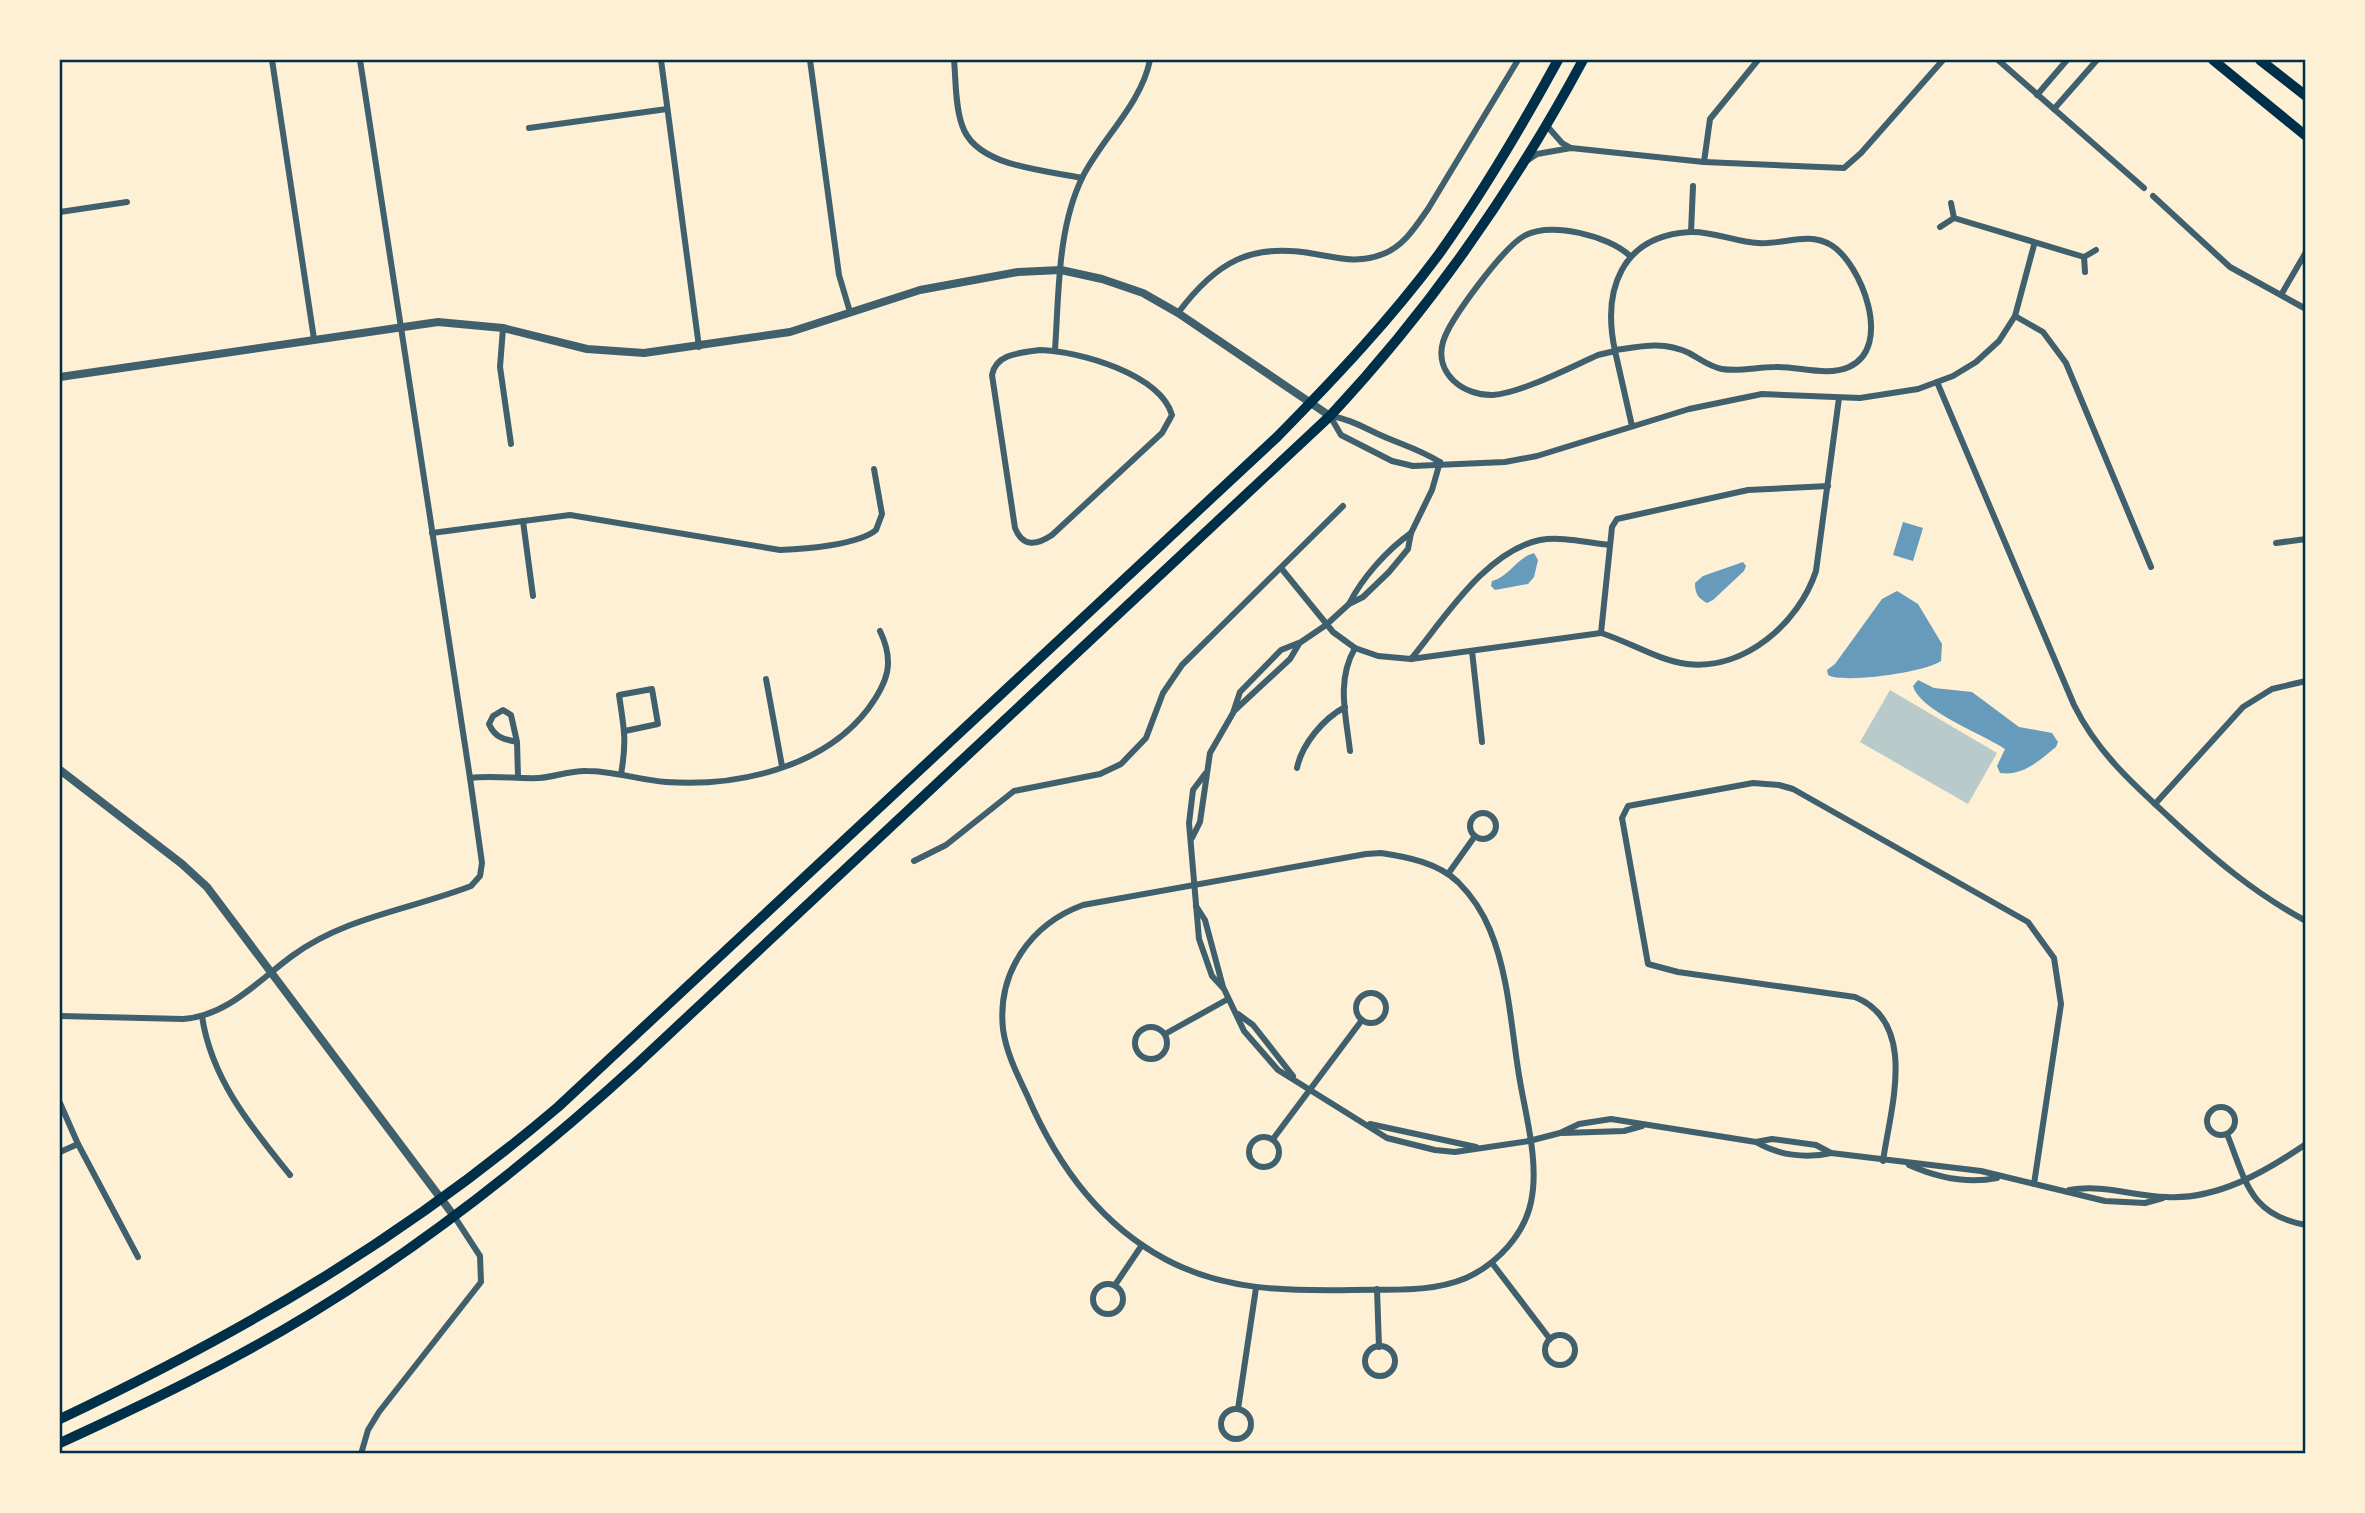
<svg xmlns="http://www.w3.org/2000/svg" width="2365" height="1513" viewBox="0 0 2365 1513" font-family="Raleway,sans-serif">
<style>
.green{fill:#b9caca}
.water{fill:#669bbc}
.lines{fill:none;stroke-linecap:round;stroke-linejoin:round}
.minor{stroke:#3f606c;stroke-width:6}
.tertiary{stroke:#3f606c;stroke-width:8}
.primary{stroke:#003049;stroke-width:10}
.neatline{fill:none;stroke:#003049;stroke-width:2.5}
</style>
<rect width="100%" height="100%" fill="#fdf0d5"/>
<path class="green" d="M1890 690 1997 753 1968 804 1860 742Z"/>
<g class="water">
<path d="M1903 522 1923 528 1913 561 1893 555Z"/>
<path d="M1534 553 1538 560 1534 577 1528 584 1495 590 1491 586 1492 581C1510 576 1516 558 1534 553Z"/>
<path d="M1743 562 1746 566 1744 571 1713 600 1707 603C1698 598 1695 594 1695 583L1703 576Z"/>
<path d="M1897 591 1918 604 1942 644 1941 661C1926 672 1844 684 1828 675L1827 670 1835 664 1882 599Z"/>
<path d="M1918 680 1934 688 1972 692 2019 727 2052 733 2058 742 2056 747C2038 761 2024 776 2000 773L1997 766 2005 749C1983 734 1920 711 1913 686Z"/>
</g>
<g class="lines">
<g class="minor">
<path d="M272 60 314 339"/>
<path d="M661 60 699 347"/>
<path d="M810 60 839 275 850 312"/>
<path d="M954 60C956 81 955 105 962 125 975 167 1045 170 1082 178"/>
<path d="M1998 60 2144 188"/>
<path d="M2037 95 2067 60"/>
<path d="M2054 109 2097 60"/>
<path d="M1547 126 1562 143 1571 148"/>
<path d="M529 128 667 109"/>
<path d="M1528 160 1537 154 1571 148 1704 162 1710 119 1758 60"/>
<path d="M1704 162 1844 168 1861 153 1943 60"/>
<path d="M2153 196 2230 267 2306 309"/>
<path d="M1951 203 1954 218"/>
<path d="M60 212 127 202"/>
<path d="M1940 227 1954 218 2084 257"/>
<path d="M1691 232 1693 186"/>
<path d="M1630 256C1609 236 1551 221 1524 236 1504 247 1449 320 1443 342 1434 374 1464 396 1493 395 1521 393 1571 367 1598 355L1615 351 1616 350C1642 346 1664 341 1689 353 1700 359 1710 367 1722 369 1740 372 1757 367 1775 367 1798 366 1827 377 1849 367 1894 347 1861 263 1831 245 1808 231 1783 245 1758 243 1736 242 1713 231 1690 232 1621 236 1602 290 1615 351L1632 426"/>
<path d="M2085 272 2084 257 2096 250"/>
<path d="M2281 295 2306 252"/>
<path d="M1178 313C1216 262 1251 242 1315 254 1339 258 1359 264 1383 254 1404 246 1416 226 1428 209L1518 60"/>
<path d="M2015 316 2043 332 2066 363 2151 567"/>
<path d="M503 328 500 367 511 444"/>
<path d="M1040 350C1079 351 1160 374 1172 415L1162 433 1052 535C1037 545 1023 548 1015 528L992 375C996 353 1021 353 1040 350Z"/>
<path d="M1055 350C1059 294 1057 228 1083 176 1104 136 1141 104 1150 60"/>
<path d="M1937 382 2074 705C2097 752 2132 783 2170 818 2213 858 2254 893 2306 921"/>
<path d="M1330 416 1341 435 1392 461 1413 466 1505 462 1537 456 1689 409 1762 394 1860 398 1918 389 1953 376 1976 362 1999 341 2015 316 2034 245"/>
<path d="M1331 416C1349 419 1361 426 1378 434 1402 445 1417 448 1440 462"/>
<path d="M523 521 533 596"/>
<path d="M432 533 570 515 780 550C805 549 858 545 876 530L882 514 874 469"/>
<path d="M2276 543 2306 539"/>
<path d="M1281 568 1333 632 1355 648 1378 656 1411 659 1601 633"/>
<path d="M1349 604C1362 578 1387 550 1411 533"/>
<path d="M1601 633C1630 642 1657 660 1687 664 1744 671 1799 623 1816 571L1839 398"/>
<path d="M1601 633 1612 527 1617 519 1748 490 1828 486"/>
<path d="M1472 651 1482 742"/>
<path d="M1411 659C1444 619 1486 551 1540 540 1562 536 1588 543 1610 545"/>
<path d="M766 679 782 766"/>
<path d="M1234 711 1290 659 1299 644"/>
<path d="M517 742C504 739 495 738 489 724L493 716 503 710 511 715 517 742 518 776"/>
<path d="M1350 751C1346 715 1336 681 1355 648"/>
<path d="M1297 768C1302 744 1323 719 1345 707"/>
<path d="M621 774C627 741 624 728 619 695L652 689 658 724 625 731"/>
<path d="M1205 774 1193 790 1189 823 1199 939 1212 976 1224 989 1244 1031 1278 1070 1387 1138 1435 1150 1455 1152 1529 1141 1560 1133 1579 1124 1611 1119 1756 1142 1772 1139 1816 1145 1831 1153 1981 1171 2105 1201 2145 1203 2163 1198"/>
<path d="M470 778C494 775 516 779 539 778 555 777 571 770 587 771 614 771 639 780 666 782 737 787 823 768 868 709 888 682 895 662 880 631"/>
<path d="M2155 804 2243 707 2272 689 2306 681"/>
<circle cx="1483" cy="826" r="13"/>
<path d="M1192 838 1200 822 1210 753 1233 713 1240 692 1281 650 1301 642 1326 625 1349 604 1363 597 1389 572 1408 549 1411 533 1432 490 1440 462"/>
<path d="M1381 853C1408 857 1438 863 1458 882 1472 896 1483 913 1490 930 1508 973 1511 1024 1518 1069 1524 1111 1540 1160 1531 1202 1524 1235 1497 1264 1466 1278 1431 1293 1390 1289 1352 1290 1287 1291 1224 1291 1165 1259 1098 1223 1056 1163 1027 1095 1017 1074 1006 1052 1003 1029 997 972 1031 924 1083 905L1366 854Z"/>
<path d="M914 861 946 845 1014 791 1100 774 1121 764 1146 738 1163 693 1182 665 1343 506"/>
<path d="M1448 874 1475 836"/>
<path d="M1196 906 1205 920 1223 987"/>
<circle cx="1371" cy="1008" r="15"/>
<path d="M1238 1014 1253 1025 1293 1076"/>
<path d="M60 1016 183 1019C227 1016 258 981 292 956 345 917 412 909 471 886L480 876 482 863 470 778 360 60"/>
<path d="M202 1016C211 1079 252 1128 290 1175"/>
<circle cx="1151" cy="1043" r="16"/>
<path d="M1165 1034 1228 999"/>
<path d="M60 1103 78 1144 138 1257"/>
<circle cx="2221" cy="1121" r="14"/>
<path d="M1370 1124 1476 1147"/>
<path d="M1563 1133 1624 1131 1642 1126"/>
<path d="M2227 1134C2246 1181 2249 1215 2306 1225"/>
<circle cx="1264" cy="1152" r="15"/>
<path d="M1273 1139 1362 1020"/>
<path d="M1756 1142C1778 1155 1806 1159 1831 1153"/>
<path d="M60 1152 78 1144"/>
<path d="M1883 1161C1890 1110 1919 1023 1855 997L1678 972 1648 964 1622 818 1628 806 1753 783 1779 785 1793 789 2028 922 2054 958 2061 1004 2034 1184"/>
<path d="M1909 1165C1936 1177 1968 1184 1997 1178"/>
<path d="M2069 1190C2103 1184 2133 1196 2166 1197 2217 1200 2265 1172 2306 1144"/>
<path d="M1492 1263 1550 1339"/>
<circle cx="1108" cy="1299" r="15"/>
<path d="M1115 1285 1142 1245"/>
<path d="M1377 1289 1379 1347"/>
<circle cx="1560" cy="1350" r="15"/>
<circle cx="1380" cy="1361" r="15"/>
<path d="M1238 1409 1256 1288"/>
<circle cx="1236" cy="1424" r="15"/>
<path d="M361 1454 368 1430 379 1412 481 1282 480 1256 454 1216"/>
</g>
<g class="tertiary">
<path d="M60 377 438 322 503 328 587 349 644 353 790 332 920 290 1018 272 1061 270 1102 279 1143 293 1178 313 1330 416"/>
<path d="M60 770 182 864 207 887 454 1216"/>
</g>
<g class="primary">
<path d="M2213 60 2306 136"/>
<path d="M2260 60 2306 96"/>
<path d="M60 1419C243 1332 403 1239 558 1107L1277 437C1334 379 1390 320 1439 254 1483 192 1522 126 1558 60"/>
<path d="M60 1443C145 1404 230 1363 310 1314 428 1242 535 1157 636 1065L1330 416C1431 308 1513 190 1583 60"/>
</g>
</g>
<rect width="2365" height="1513" fill="none" stroke="#fdf0d5" stroke-width="122"/>
<rect x="61" y="61" width="2243" height="1391" class="neatline"/>
</svg>
